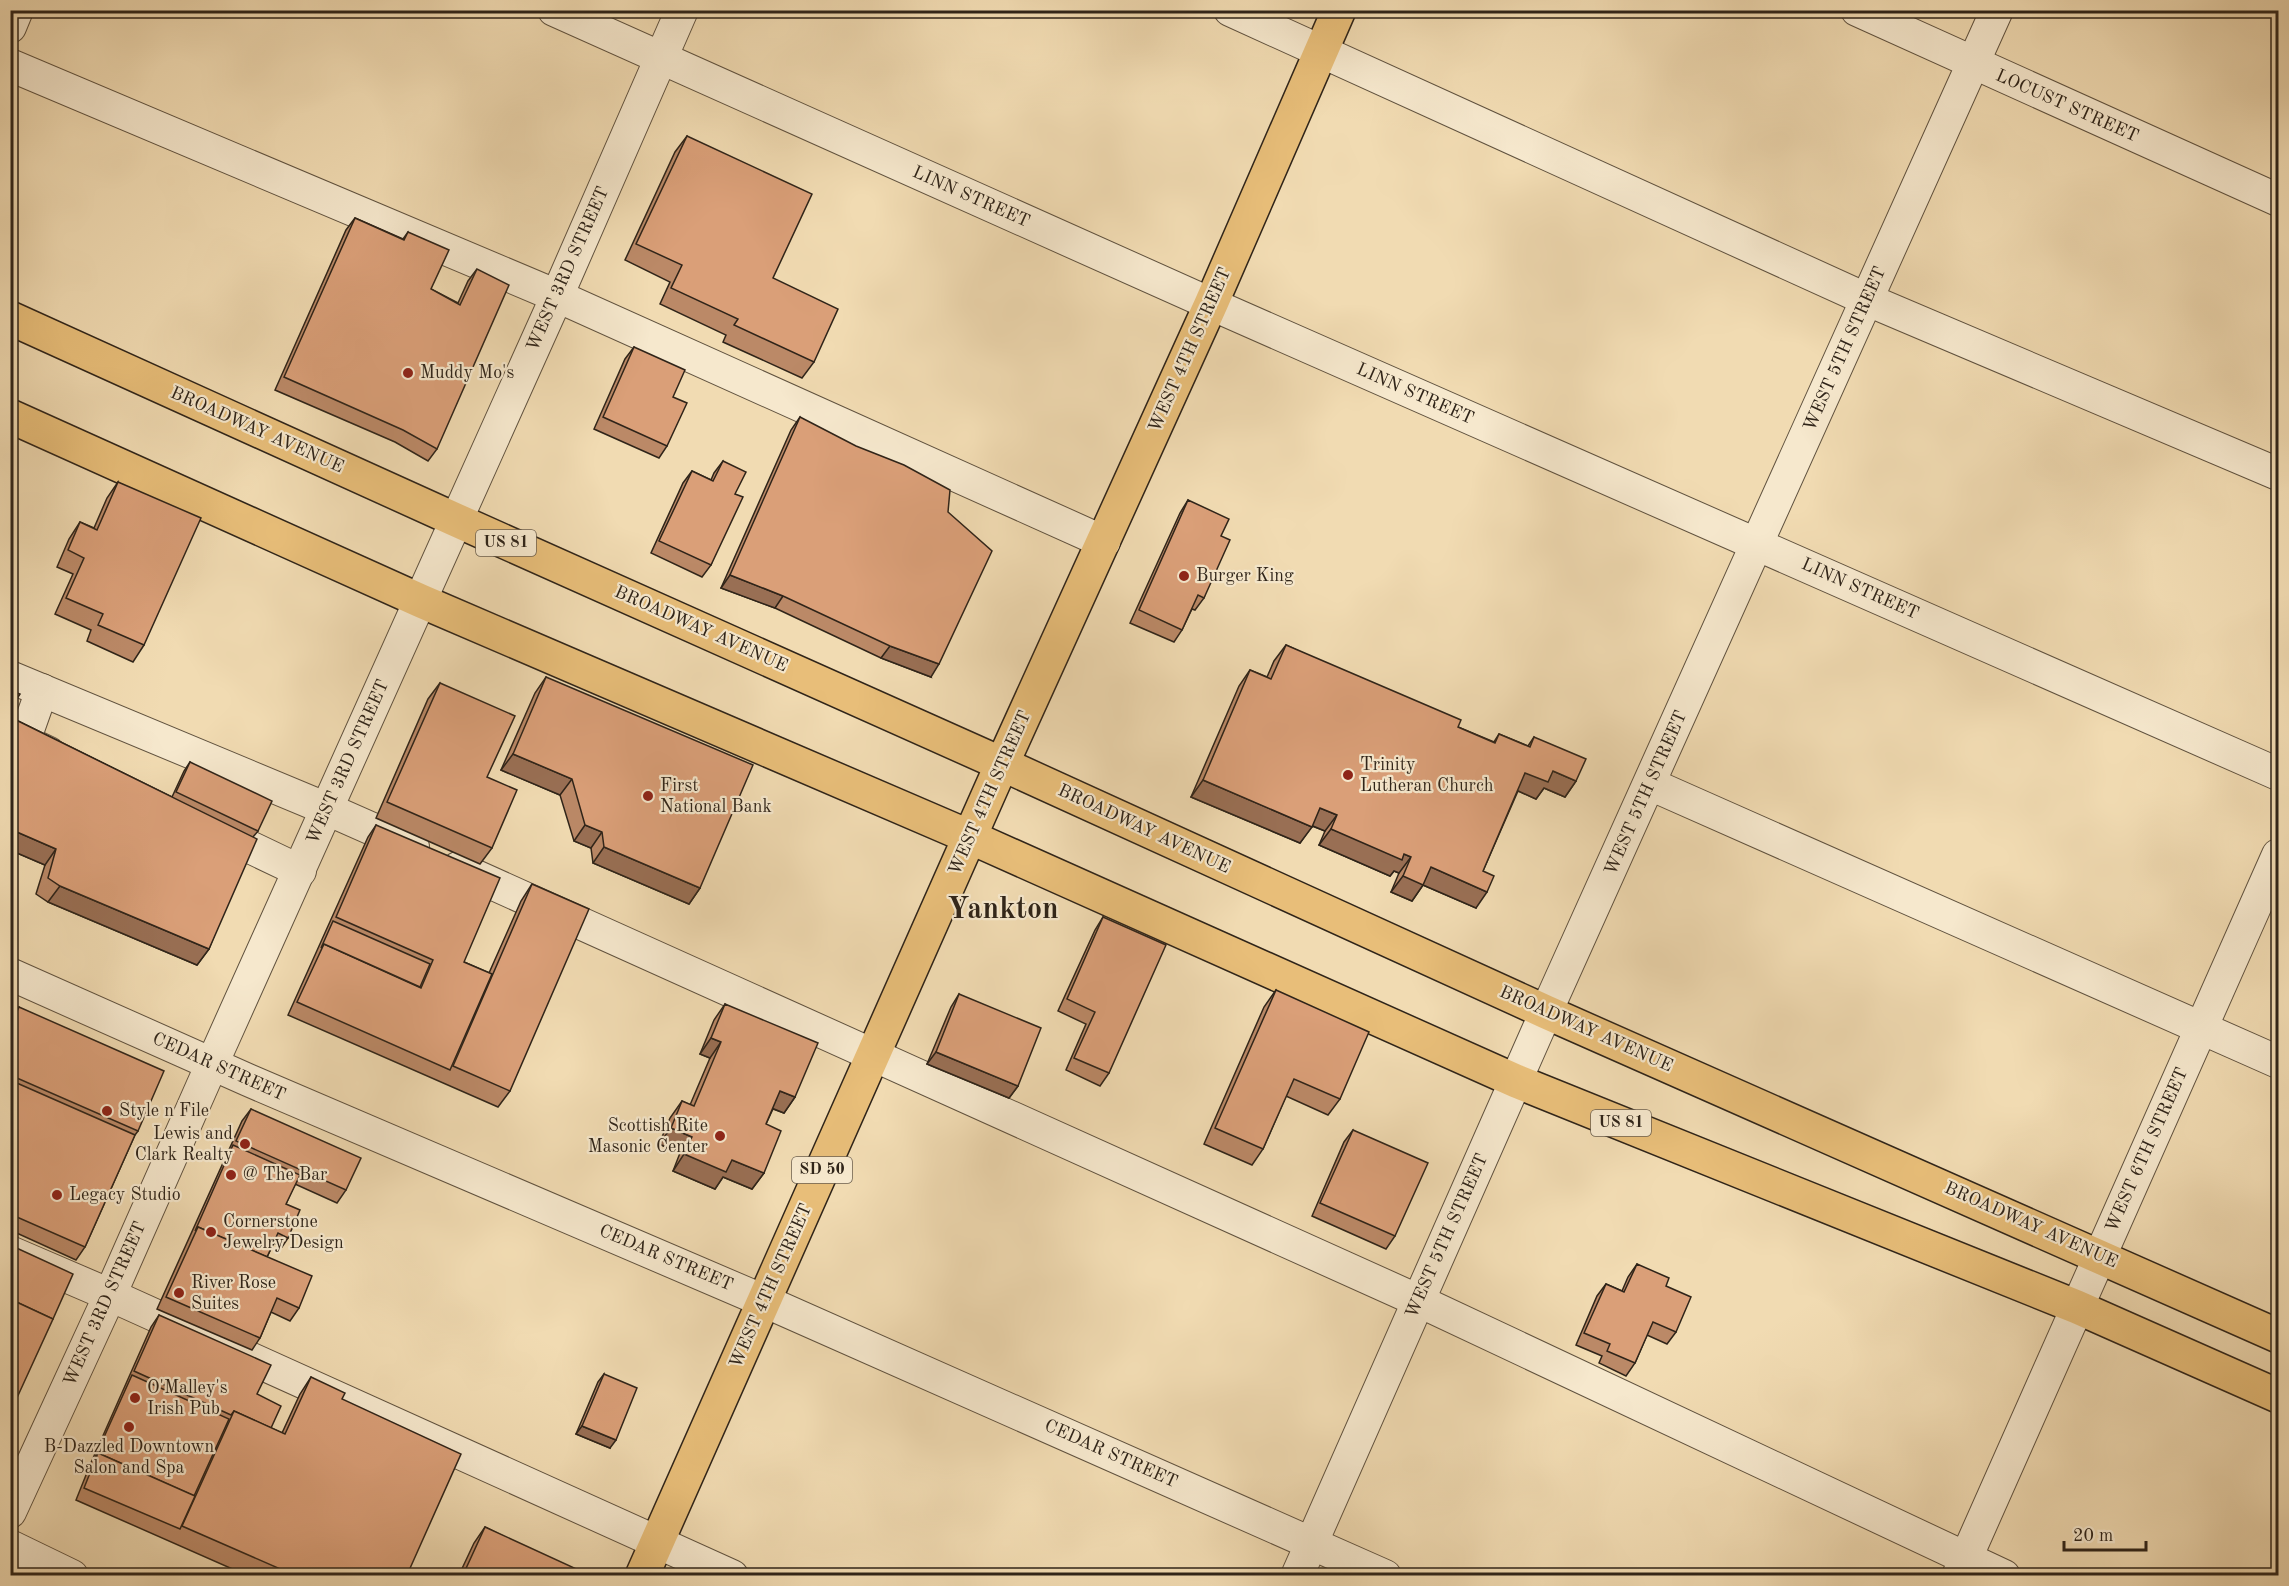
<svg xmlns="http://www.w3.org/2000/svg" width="2289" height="1586" viewBox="0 0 2289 1586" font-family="'Old Standard TT',serif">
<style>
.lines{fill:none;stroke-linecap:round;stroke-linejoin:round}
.minor-casing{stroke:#60523f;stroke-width:34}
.major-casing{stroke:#2f2419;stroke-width:36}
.highway-casing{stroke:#2f2419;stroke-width:36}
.minor{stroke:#f6e8cd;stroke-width:32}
.major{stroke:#e8be79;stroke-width:33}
.highway{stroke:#e8be79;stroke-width:33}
.wall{fill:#bb8967;stroke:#2f2419;stroke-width:1.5}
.shaded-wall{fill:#996f54;stroke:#2f2419;stroke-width:1.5}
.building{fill:#da9f78;stroke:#2f2419;stroke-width:1.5}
.poi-dot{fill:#8f2418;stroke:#f6e8cd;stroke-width:2}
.labels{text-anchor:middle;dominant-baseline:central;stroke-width:4.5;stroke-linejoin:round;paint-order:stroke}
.shield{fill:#f6e8cd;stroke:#6b5f4f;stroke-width:1.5}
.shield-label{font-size:16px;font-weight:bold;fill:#2f2419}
.street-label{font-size:18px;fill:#2f2419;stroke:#f6e8cd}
.poi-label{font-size:18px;fill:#2f2419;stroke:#f6e8cd;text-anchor:start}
.town-label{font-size:30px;font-weight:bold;fill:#2f2419;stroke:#f6e8cd}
</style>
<rect width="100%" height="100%" fill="#f1dbb2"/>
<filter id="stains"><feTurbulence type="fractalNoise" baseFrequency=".00333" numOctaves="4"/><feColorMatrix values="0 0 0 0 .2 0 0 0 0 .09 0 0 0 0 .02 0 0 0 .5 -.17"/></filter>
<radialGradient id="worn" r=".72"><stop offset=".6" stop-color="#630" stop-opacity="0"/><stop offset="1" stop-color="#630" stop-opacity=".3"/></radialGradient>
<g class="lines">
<g class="minor-casing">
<g id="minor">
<path d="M554 10 1211 304 2278 774"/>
<path d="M1230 10 1868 300 2278 474"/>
<path d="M1857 10 2278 200"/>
<path d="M10 27 17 10"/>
<path d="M10 65 557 296 1104 542"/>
<path d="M10 677 327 809 413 847"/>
<path d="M42 690 24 741 49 753"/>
<path d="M1650 784 2278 1062"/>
<path d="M214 830 300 871"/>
<path d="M458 868 1419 1301 2004 1576"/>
<path d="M10 974 248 1080 764 1301 1385 1576"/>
<path d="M10 1252 110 1295 732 1576"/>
<path d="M10 1512 110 1295 212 1064 557 296 682 10"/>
<path d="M10 1546 72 1576"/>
<path d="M1297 1576 1546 1012 1997 10"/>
<path d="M1958 1576 2278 855"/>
</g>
</g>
<g class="major-casing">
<path id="major" d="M1002 764 1211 304 1339 10"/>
</g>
<g class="highway-casing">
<g id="highway">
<path d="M10 318 456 520 1002 764 1546 1012 2278 1336"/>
<path d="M10 416 421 601 970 837 1516 1081 2077 1307 2278 1396"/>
<path d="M642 1576 1002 764"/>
</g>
</g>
<use href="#minor" class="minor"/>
<use href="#major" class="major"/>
<use href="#highway" class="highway"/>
</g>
<g class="wall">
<path d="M687 136 773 278 814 362 802 378 723 342 726 335 660 304 670 282 625 260 675 152Z"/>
<path d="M355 218 403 239 408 232 431 289 458 303 468 281 477 269 437 449 428 461 395 442 275 390 346 230Z"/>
<path d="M634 347 673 397 667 446 659 458 594 429 625 359Z"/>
<path d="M800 417 931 677 881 658 775 608 721 588 791 430Z"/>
<path d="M723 461 735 494 711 565 702 577 651 553 683 483 692 471 711 480 714 473Z"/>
<path d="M118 482 144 645 133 662 87 641 91 630 55 614 73 574 57 567 69 539 80 522 94 528 107 498Z"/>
<path d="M1188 500 1221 536 1204 598 1195 610 1192 609 1182 630 1174 642 1130 623 1180 513Z"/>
<path d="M1286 645 1458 727 1494 742 1499 734 1528 746 1534 737 1576 781 1565 797 1544 788 1536 799 1518 791 1483 871 1476 908 1423 885 1412 901 1391 892 1399 873 1394 871 1390 876 1319 845 1325 831 1312 826 1300 843 1191 797 1239 686 1250 670 1267 677 1274 661Z"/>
<path d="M546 677 700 888 689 904 593 863 591 848 574 841 560 795 501 770 535 693Z"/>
<path d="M440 683 487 777 492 848 480 864 376 818 428 699Z"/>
<path d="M10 717 172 797 184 771 190 762 258 831 253 837 209 949 197 965 48 902 36 894 45 865 10 850Z"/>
<path d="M376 825 464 962 489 973 521 901 532 884 510 1091 498 1107 288 1015 368 837Z"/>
<path d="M1103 917 1109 1073 1100 1086 1066 1070 1086 1024 1058 1011 1095 930Z"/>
<path d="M1276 990 1340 1099 1328 1115 1286 1096 1263 1149 1252 1165 1204 1144 1264 1007Z"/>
<path d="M959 994 1018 1086 1009 1098 927 1064 951 1007Z"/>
<path d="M725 1004 795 1097 784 1113 773 1109 766 1124 764 1173 752 1189 723 1177 715 1189 673 1171 680 1153 659 1144 670 1118 682 1101 690 1105 710 1058 700 1054 714 1020Z"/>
<path d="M19 1007 138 1131 135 1135 85 1247 76 1260 10 1230V1020Z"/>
<path d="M251 1109 346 1190 337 1203 295 1184 286 1204 288 1238 282 1247 274 1243 267 1257 299 1308 290 1321 271 1312 260 1338 252 1350 157 1309 242 1121Z"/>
<path d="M1353 1130 1395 1236 1386 1249 1312 1216 1344 1142Z"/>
<path d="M1637 1264 1666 1286 1676 1332 1667 1344 1647 1335 1635 1363 1626 1376 1599 1363 1602 1356 1576 1345 1597 1296 1606 1284 1622 1291 1628 1277Z"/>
<path d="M159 1315 257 1394 271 1428 282 1433 300 1394 311 1377 342 1399 407 1575H246L76 1500 90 1465 151 1327Z"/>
<path d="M604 1374 610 1448 576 1434 598 1382Z"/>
<path d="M485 1527 581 1575H459L474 1543Z"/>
</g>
<g class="shaded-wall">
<path d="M730 575 783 596 775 608 721 588Z"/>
<path d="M890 646 939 664 931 677 881 658Z"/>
<path d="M513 754 572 779 560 795 501 770Z"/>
<path d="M1553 771 1576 781 1565 797 1544 788 1536 799 1514 789 1525 773Z"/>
<path d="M1203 780 1312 827 1300 843 1191 797Z"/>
<path d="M1320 808 1337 815 1325 831 1308 824Z"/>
<path d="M585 825 602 832 591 848 574 841Z"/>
<path d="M10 829 56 849 45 865 10 850Z"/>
<path d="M1331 829 1404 854 1411 857 1399 873 1394 871 1390 876 1319 845Z"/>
<path d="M604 847 700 888 689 904 593 863Z"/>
<path d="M1431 867 1487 892 1476 908 1423 885 1412 901 1391 892 1403 876Z"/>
<path d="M60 886 209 949 197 965 48 902Z"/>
<path d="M711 1038 721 1042 710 1058 700 1054Z"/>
<path d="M936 1052 1018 1086 1009 1098 927 1064Z"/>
<path d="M780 1091 795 1097 784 1113 769 1107Z"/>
<path d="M671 1128 692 1137 680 1153 659 1144Z"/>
<path d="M684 1154 732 1160 764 1173 752 1189 723 1177 715 1189 673 1171Z"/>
<path d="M582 1426 616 1440 610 1448 576 1434Z"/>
</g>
<g class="building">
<path d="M687 136 812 194 773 278 838 309 814 362 734 325 738 319 671 288 682 265 636 244Z"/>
<path d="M355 218 404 240 408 232 449 250 431 289 460 305 477 269 509 285 437 449 403 430 284 377Z"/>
<path d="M634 347 685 370 673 397 687 403 667 446 603 417Z"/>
<path d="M800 417 856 446 904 465 950 490 948 512 992 551 939 664 890 646 783 596 730 575Z"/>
<path d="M723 461 746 472 735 494 743 497 711 565 659 541 692 471 713 481Z"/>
<path d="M118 482 201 518 144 645 98 625 103 614 66 598 84 558 68 550 80 522 97 530Z"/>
<path d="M1188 500 1229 519 1221 536 1230 540 1204 598 1198 595 1182 630 1139 610Z"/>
<path d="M1286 645 1461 720 1458 727 1495 743 1499 734 1530 747 1534 737 1586 759 1576 781 1553 771 1548 782 1525 773 1483 871 1494 876 1487 892 1431 867 1423 885 1403 876 1411 857 1404 854 1402 860 1331 829 1337 815 1320 808 1312 827 1203 780 1250 670 1271 679Z"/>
<path d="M546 677 753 765 700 888 604 847 602 832 585 825 572 779 513 754Z"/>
<path d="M440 683 515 716 487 777 517 790 492 848 387 802Z"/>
<path d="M10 690 20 694 10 709Z"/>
<path d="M10 717 257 839 209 949 60 886 48 878 56 849 10 829Z"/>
<path d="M190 762 272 801 258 831 176 792Z"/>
<path d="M376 825 500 878 464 962 492 974 450 1070 297 1002 324 944 421 988 433 960 336 917Z"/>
<path d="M532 884 589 909 510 1091 453 1066Z"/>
<path d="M1103 917 1166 945 1109 1073 1074 1058 1095 1012 1067 999Z"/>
<path d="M333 921 430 964 420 987 324 944 321 948Z"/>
<path d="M1276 990 1369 1032 1340 1099 1294 1079 1263 1149 1215 1128Z"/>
<path d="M959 994 1041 1028 1018 1086 936 1052Z"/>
<path d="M725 1004 818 1043 795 1097 780 1091 766 1124 781 1131 764 1173 732 1160 726 1172 684 1154 692 1137 671 1128 682 1101 694 1106 721 1042 711 1038Z"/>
<path d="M19 1007 164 1071 138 1131 10 1075V1027Z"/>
<path d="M10 1080 135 1135 85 1247 10 1214Z"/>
<path d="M251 1109 361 1158 346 1190 236 1141Z"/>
<path d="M1353 1130 1428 1163 1395 1236 1320 1203Z"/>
<path d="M233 1145 300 1175 286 1204 300 1210 288 1238 278 1233 267 1257 198 1227 195 1231Z"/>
<path d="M198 1227 312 1276 299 1308 277 1298 260 1338 166 1297Z"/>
<path d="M10 1245 73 1274 53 1319 10 1299Z"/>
<path d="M1637 1264 1669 1278 1666 1286 1691 1297 1676 1332 1653 1322 1635 1363 1607 1351 1610 1344 1584 1333 1606 1284 1624 1292Z"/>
<path d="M10 1299 53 1319 10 1413Z"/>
<path d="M159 1315 271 1365 257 1394 281 1406 271 1428 234 1411 231 1415 134 1371Z"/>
<path d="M604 1374 637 1388 616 1440 582 1426Z"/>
<path d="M132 1375 229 1419 194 1496 98 1453 95 1457Z"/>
<path d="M311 1377 345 1393 342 1399 461 1454 407 1575H294L182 1526 234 1411 285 1434Z"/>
<path d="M98 1453 195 1496 180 1529 84 1488Z"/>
<path d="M485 1527 583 1572 581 1575H463Z"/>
</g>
<g class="poi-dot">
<circle cx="408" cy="373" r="6"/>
<circle cx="1184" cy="576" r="6"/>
<circle cx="1348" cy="775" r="6"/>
<circle cx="648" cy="796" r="6"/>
<circle cx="107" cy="1111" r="6"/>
<circle cx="720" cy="1136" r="6"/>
<circle cx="245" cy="1144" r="6"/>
<circle cx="231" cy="1175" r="6"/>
<circle cx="57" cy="1195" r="6"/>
<circle cx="211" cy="1232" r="6"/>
<circle cx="179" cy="1293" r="6"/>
<circle cx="135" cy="1398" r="6"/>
<circle cx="129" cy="1427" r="6"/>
</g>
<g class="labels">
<g class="shield">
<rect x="476" y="530" width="60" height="26" rx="4.5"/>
<rect x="1591" y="1110" width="60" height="26" rx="4.5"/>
<rect x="792" y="1157" width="60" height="26" rx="4.5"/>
</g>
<g class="shield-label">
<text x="506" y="543">US 81</text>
<text x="1621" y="1123">US 81</text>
<text x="822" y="1170">SD 50</text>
</g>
<g class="street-label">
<text transform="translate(2067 106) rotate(24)">LOCUST STREET</text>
<text transform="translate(971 197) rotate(24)">LINN STREET</text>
<text transform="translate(568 269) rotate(-66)">WEST 3RD STREET</text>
<text transform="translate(1845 349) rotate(-66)">WEST 5TH STREET</text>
<text transform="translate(1190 350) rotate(-66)">WEST 4TH STREET</text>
<text transform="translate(1415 394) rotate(24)">LINN STREET</text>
<text transform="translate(257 430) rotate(24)">BROADWAY AVENUE</text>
<text transform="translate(1860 589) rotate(24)">LINN STREET</text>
<text transform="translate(701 629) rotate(24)">BROADWAY AVENUE</text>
<text transform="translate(348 762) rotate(-66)">WEST 3RD STREET</text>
<text transform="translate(990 793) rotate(-66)">WEST 4TH STREET</text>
<text transform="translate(1646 793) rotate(-66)">WEST 5TH STREET</text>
<text transform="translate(1144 829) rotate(25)">BROADWAY AVENUE</text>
<text transform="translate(1586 1029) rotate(24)">BROADWAY AVENUE</text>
<text transform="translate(219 1067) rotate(24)">CEDAR STREET</text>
<text transform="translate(2147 1150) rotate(-66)">WEST 6TH STREET</text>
<text transform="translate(2031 1225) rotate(24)">BROADWAY AVENUE</text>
<text transform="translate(1447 1236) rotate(-66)">WEST 5TH STREET</text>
<text transform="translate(666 1258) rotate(23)">CEDAR STREET</text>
<text transform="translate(771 1286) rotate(-66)">WEST 4TH STREET</text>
<text transform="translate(105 1304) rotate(-66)">WEST 3RD STREET</text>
<text transform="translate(1111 1454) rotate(24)">CEDAR STREET</text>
</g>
<g class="poi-label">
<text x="420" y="373">Muddy Mo's</text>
<text x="1196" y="576">Burger King</text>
<text x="1360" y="765">Trinity<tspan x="1360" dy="21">Lutheran Church</tspan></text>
<text x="660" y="786">First<tspan x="660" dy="21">National Bank</tspan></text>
<text x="119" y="1111">Style n File</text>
<text x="708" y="1126" text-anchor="end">Scottish Rite<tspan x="708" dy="21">Masonic Center</tspan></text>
<text x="233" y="1134" text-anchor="end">Lewis and<tspan x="233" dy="21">Clark Realty</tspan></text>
<text x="243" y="1175">@ The Bar</text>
<text x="69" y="1195">Legacy Studio</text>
<text x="223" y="1222">Cornerstone<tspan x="223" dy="21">Jewelry Design</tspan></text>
<text x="191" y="1283">River Rose<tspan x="191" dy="21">Suites</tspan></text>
<text x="147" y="1388">O'Malley's<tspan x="147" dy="21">Irish Pub</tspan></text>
<text x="129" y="1447" text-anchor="middle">B-Dazzled Downtown<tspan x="129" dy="21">Salon and Spa</tspan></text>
</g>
<g class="town-label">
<text x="1003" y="910">Yankton</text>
</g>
</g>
<rect width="2289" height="1586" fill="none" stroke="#f1dbb2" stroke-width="36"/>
<rect x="12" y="12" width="2265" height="1562" fill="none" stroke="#2f2419" stroke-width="3"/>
<rect x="18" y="18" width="2253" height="1550" fill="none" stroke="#2f2419" stroke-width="1.5"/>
<path d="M2064 1541v9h82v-9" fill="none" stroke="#2f2419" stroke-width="3"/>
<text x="2073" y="1541" font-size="18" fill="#2f2419" stroke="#f6e8cd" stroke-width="4.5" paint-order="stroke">20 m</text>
<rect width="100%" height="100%" filter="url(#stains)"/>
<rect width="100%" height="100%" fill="url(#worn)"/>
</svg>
